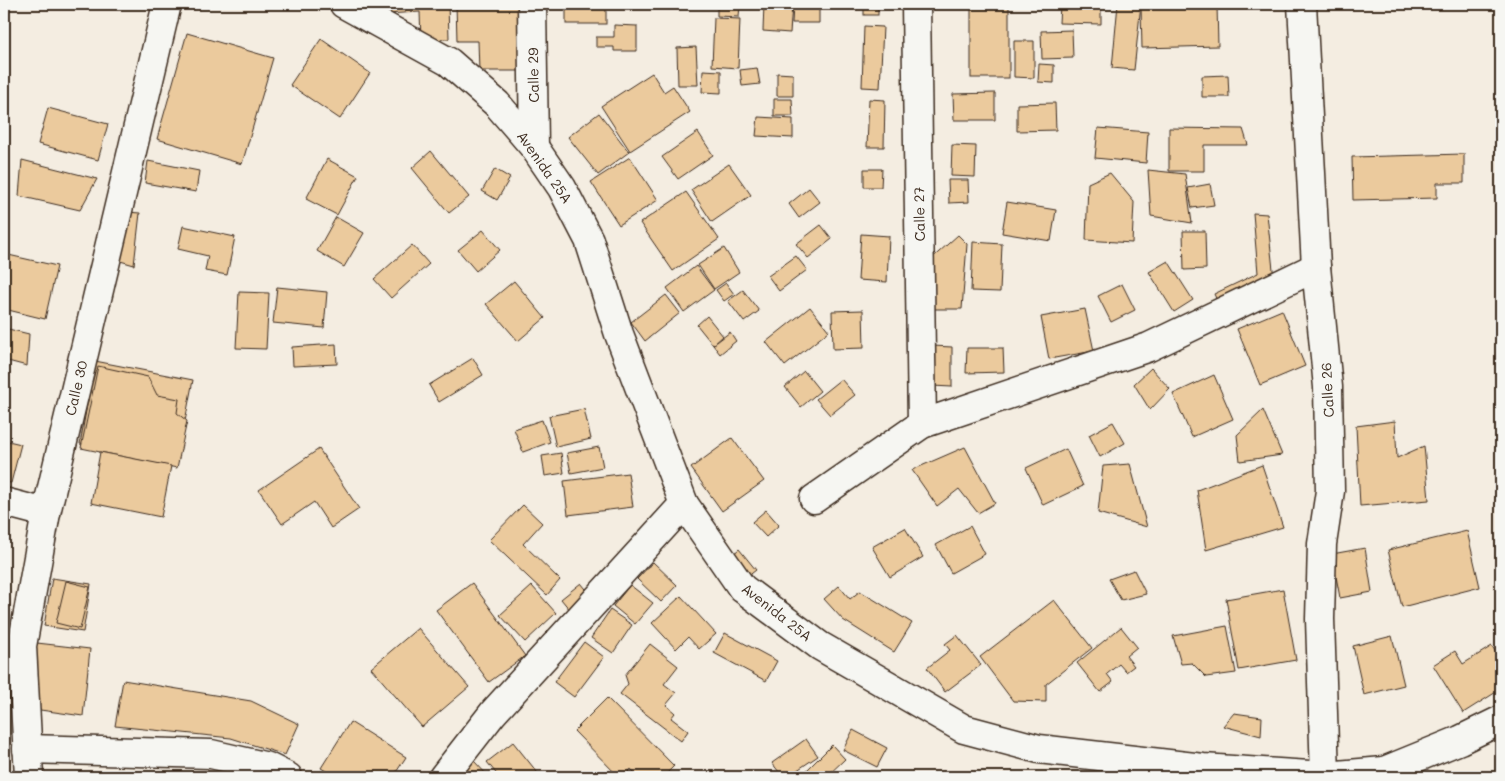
<svg xmlns="http://www.w3.org/2000/svg" width="1505" height="781" viewBox="0 0 1505 781" font-family="Mali,sans-serif">
<style>
.building{fill:#ebca9d;stroke:#3b2a1e}
.lines{fill:none;stroke-linecap:round;stroke-linejoin:round}
.street-casing{stroke:#3b2a1e;stroke-width:31}
.secondary-casing{stroke:#3b2a1e;stroke-width:31}
.street{stroke:#f6f6f2;stroke-width:28}
.secondary{stroke:#f6f6f2;stroke-width:28}
.labels{text-anchor:middle;dominant-baseline:central;stroke-width:4.5;stroke-linejoin:round;paint-order:stroke}
.street-label{font-size:14px;fill:#3b2a1e;stroke:#f6f6f2}
</style>
<rect width="100%" height="100%" fill="#f4ede1"/>
<filter id="ink" filterUnits="userSpaceOnUse"><feTurbulence type="fractalNoise" baseFrequency=".02" numOctaves="2"/><feDisplacementMap in="SourceGraphic" scale="10" xChannelSelector="R" yChannelSelector="G"/><feConvolveMatrix kernelMatrix="1 2 1 2 8 2 1 2 1" color-interpolation-filters="sRGB"/></filter>
<g filter="url(#ink)">
<g class="building">
<path d="M385 4H448L449 39 421 40 420 12 386 14Z"/>
<path d="M456 4H521L522 71H479L478 41H457Z"/>
<path d="M717 4H740L739 17 717 16Z"/>
<path d="M764 4H792L790 33 763 31Z"/>
<path d="M793 4H819V23H792Z"/>
<rect x="864" y="4" width="14" height="11"/>
<path d="M1060 4H1101V24L1059 23Z"/>
<path d="M1118 4H1141L1134 70 1112 68Z"/>
<rect x="971" y="5" width="38" height="73"/>
<rect x="566" y="6" width="40" height="18"/>
<path d="M1217 6 1218 46 1142 48 1141 7Z"/>
<path d="M714 18 740 19 738 68 712 66Z"/>
<path d="M614 25 637 26V51H614V47H596V37H614Z"/>
<path d="M864 26 883 27 880 88 862 87Z"/>
<path d="M1072 30 1073 58 1042 59 1041 31Z"/>
<path d="M187 33 273 58 242 164 157 139Z"/>
<path d="M321 39 370 73 340 119 290 85Z"/>
<path d="M1014 41H1034V78L1014 77Z"/>
<path d="M696 47 698 85H678L677 48Z"/>
<path d="M1039 64 1054 65V83L1038 82Z"/>
<path d="M757 68 760 84 742 86 740 70Z"/>
<path d="M703 70 721 71V93L702 92Z"/>
<path d="M652 73 664 92 673 86 690 112 630 151 601 106Z"/>
<path d="M777 73 793 74V96H777Z"/>
<path d="M1228 75 1229 97H1202V76Z"/>
<path d="M995 93V120H954L953 94Z"/>
<path d="M774 99H792L793 116H774Z"/>
<path d="M869 99 885 100 884 147H867Z"/>
<path d="M1055 103 1056 130 1017 131V104Z"/>
<path d="M48 108 108 124 98 160 38 144Z"/>
<path d="M599 113 629 152 598 175 568 137Z"/>
<path d="M758 117 793 119V138L756 136Z"/>
<path d="M1098 128 1148 132 1146 163 1095 158Z"/>
<path d="M1169 128 1243 129 1248 145H1204V171H1169Z"/>
<path d="M698 132 713 155 678 179 662 157Z"/>
<path d="M952 145 976 146 975 177 951 176Z"/>
<path d="M431 151 469 197 449 213 412 168Z"/>
<path d="M1464 154V183H1437V198L1353 200 1352 157Z"/>
<path d="M630 157 658 200 619 225 591 182Z"/>
<path d="M327 159 358 176 337 215 306 199Z"/>
<path d="M22 160 97 179 80 210 19 196Z"/>
<path d="M148 161 199 171 196 192 145 183Z"/>
<path d="M729 164 751 195 712 222 691 190Z"/>
<path d="M495 169 510 178 497 200 482 191Z"/>
<path d="M864 169H882L881 187H864Z"/>
<path d="M1148 170 1185 174 1192 223 1151 216Z"/>
<path d="M1110 173 1134 202 1132 243 1086 240 1088 183Z"/>
<path d="M948 180H968L969 202 949 203Z"/>
<path d="M1210 184 1214 205 1192 208 1188 188Z"/>
<path d="M809 188 820 202 799 218 789 204Z"/>
<path d="M686 192 719 239 673 271 640 223Z"/>
<path d="M1007 202 1056 210 1051 241 1002 233Z"/>
<path d="M127 212 140 213 134 265 117 260Z"/>
<path d="M1253 213 1267 214 1274 279 1219 305 1214 294 1258 273Z"/>
<path d="M336 217 364 233 344 267 317 251Z"/>
<path d="M821 225 832 239 808 258 796 244Z"/>
<path d="M183 226 235 237 227 275 205 271 208 256 178 249Z"/>
<path d="M483 230 500 250 476 271 458 250Z"/>
<path d="M1183 231H1205L1206 269 1184 270Z"/>
<path d="M861 234 889 236 887 282 858 280Z"/>
<path d="M958 235 967 244 962 309H930L929 261Z"/>
<path d="M973 242 1002 244 1000 292 971 291Z"/>
<path d="M412 245 429 264 391 298 374 279Z"/>
<path d="M724 248 739 272 714 289 698 265Z"/>
<path d="M4 254 57 266 45 319 4 309Z"/>
<path d="M796 256 807 270 779 291 768 276Z"/>
<path d="M1168 261 1193 300 1174 312 1149 272Z"/>
<path d="M696 266 714 290 684 312 667 288Z"/>
<path d="M514 281 545 318 518 341 486 304Z"/>
<path d="M726 283 734 294 724 301 716 290Z"/>
<path d="M1122 284 1135 310 1111 322 1098 296Z"/>
<path d="M277 287 327 292 324 328 273 323Z"/>
<path d="M743 290 759 311 744 322 728 301Z"/>
<path d="M239 292 269 293 266 349 236 348Z"/>
<path d="M666 295 680 313 645 341 631 322Z"/>
<path d="M810 307 829 331 785 366 766 342Z"/>
<path d="M1085 309 1094 351 1049 359 1041 317Z"/>
<path d="M863 310 864 348 833 349 832 311Z"/>
<path d="M1282 310 1305 366 1260 385 1237 329Z"/>
<path d="M707 316 723 336 713 345 697 325Z"/>
<path d="M4 328 29 334 27 366 4 360Z"/>
<path d="M730 332 736 341 720 354 713 345Z"/>
<path d="M336 344 337 364 293 366 292 347Z"/>
<path d="M933 346 952 347V387L932 386Z"/>
<path d="M967 348H1003L1004 372 966 373Z"/>
<path d="M473 358 483 375 439 402 429 385Z"/>
<path d="M95 361 193 380 177 463 80 444Z"/>
<path d="M98 366 148 377 157 395 179 399 177 413 187 421 177 468 81 448Z"/>
<path d="M1151 368 1170 389 1150 410 1134 384Z"/>
<path d="M804 371 820 391 801 407 785 387Z"/>
<path d="M1214 375 1233 419 1192 437 1173 394Z"/>
<path d="M841 379 855 395 830 415 816 399Z"/>
<path d="M584 409 591 439 556 447 549 416Z"/>
<path d="M1263 410 1282 455 1240 461 1237 435Z"/>
<path d="M542 420 550 442 523 452 514 429Z"/>
<path d="M1395 421 1397 458 1424 446 1429 500 1360 506 1356 426Z"/>
<path d="M1113 422 1125 443 1100 457 1089 435Z"/>
<path d="M732 438 764 481 722 511 691 468Z"/>
<path d="M4 440 21 444 11 483 4 482Z"/>
<path d="M599 447 603 467 571 473 567 453Z"/>
<path d="M965 447 995 503 978 513 959 489 937 506 912 470Z"/>
<path d="M319 449 359 509 331 528 314 502 282 524 259 490Z"/>
<path d="M1066 449 1083 486 1043 505 1026 468Z"/>
<path d="M100 452 171 466 161 517 91 503Z"/>
<path d="M561 453 564 473 545 476 542 456Z"/>
<path d="M1130 464 1147 527 1098 513 1103 466Z"/>
<path d="M1262 465 1283 527 1206 550 1197 490Z"/>
<path d="M628 473 633 507 568 515 564 481Z"/>
<path d="M523 505 542 523 523 544 560 580 547 595 489 540Z"/>
<path d="M766 510 779 525 766 537 752 522Z"/>
<path d="M970 526 985 554 951 573 936 545Z"/>
<path d="M905 528 923 557 890 577 872 547Z"/>
<path d="M1467 531 1480 587 1402 607 1388 550Z"/>
<path d="M1365 548 1372 592 1340 598 1332 554Z"/>
<path d="M739 549 756 570 747 577 730 557Z"/>
<path d="M653 562 677 585 661 602 637 579Z"/>
<path d="M1134 570 1146 594 1121 600 1109 579Z"/>
<path d="M52 578 91 584 83 632 44 626Z"/>
<path d="M66 581 90 587 80 629 56 623Z"/>
<path d="M472 583 525 656 489 682 436 610Z"/>
<path d="M581 583 590 594 570 610 561 599Z"/>
<path d="M630 585 653 603 635 624 613 606Z"/>
<path d="M532 586 556 613 525 642 500 615Z"/>
<path d="M839 586 850 599 860 591 912 623 894 652 843 620 824 599Z"/>
<path d="M1283 589 1296 660 1239 670 1226 599Z"/>
<path d="M681 596 716 634 699 649 688 637 676 649 652 623Z"/>
<path d="M1054 600 1092 648 1046 684V702L1013 701 980 657Z"/>
<path d="M610 610 632 625 613 653 591 638Z"/>
<path d="M1227 626 1236 673 1206 677 1192 663 1181 664 1173 636Z"/>
<path d="M1121 627 1137 647 1126 656 1134 666 1126 672 1119 664 1107 674 1113 682 1100 692 1077 663Z"/>
<path d="M418 628 469 687 422 727 371 668Z"/>
<path d="M725 633 777 661 766 681 714 653Z"/>
<path d="M957 635 981 665 945 692 927 668 950 650 945 644Z"/>
<path d="M1392 636 1404 685 1364 695 1353 646Z"/>
<path d="M28 642 90 649 83 716 26 708Z"/>
<path d="M584 642 604 657 574 697 554 682Z"/>
<path d="M650 644 678 666 664 684 676 693 666 705 675 713 671 718 688 731 681 741 620 694 628 684 625 675Z"/>
<path d="M1492 646 1501 661V689L1463 713 1433 665 1455 651 1463 664Z"/>
<path d="M123 680 251 701 299 724 285 755 231 738 115 726Z"/>
<path d="M607 698 674 766 663 777H639L631 769 623 777H619L574 731Z"/>
<path d="M1234 713 1262 717 1261 736 1223 726Z"/>
<path d="M350 722 406 757 393 777H336L321 768Z"/>
<path d="M853 730 887 748 877 767 843 750Z"/>
<path d="M806 739 818 756 787 777H783L772 763Z"/>
<path d="M513 742 541 777H499L487 762Z"/>
<path d="M832 745 845 759 826 777H802L801 776Z"/>
<path d="M474 761 489 777H456Z"/>
</g>
<g class="lines">
<g class="street-casing">
<g id="street">
<path d="M532 4 534 147"/>
<path d="M916 4 922 424"/>
<path d="M1302 4 1316 267 1328 387 1330 491 1322 544 1320 619 1325 776"/>
<path d="M814 499 922 424 1149 347 1316 267"/>
<path d="M4 502 46 513"/>
<path d="M27 749 211 754 268 767 288 777"/>
<path d="M29 777 22 646 46 513 167 4"/>
<path d="M443 777 493 713 684 504"/>
</g>
</g>
<g class="secondary-casing">
<path id="secondary" d="M344 4 449 62 497 104 534 147 562 188 589 240 619 334 684 504 742 588 820 646 964 729 1039 749 1203 768 1325 776 1384 771 1460 740 1501 720"/>
</g>
<use href="#street" class="street"/>
<use href="#secondary" class="secondary"/>
</g>
</g>
<g class="labels">
<g class="street-label">
<text transform="translate(533 75) rotate(-91)">Calle 29</text>
<text transform="translate(545 167) rotate(55)">Avenida 25A</text>
<text transform="translate(919 214) rotate(-91)">Calle 27</text>
<text transform="translate(76 388) rotate(-77)">Calle 30</text>
<text transform="translate(1327 390) rotate(-93)">Calle 26</text>
<text transform="translate(777 612) rotate(38)">Avenida 25A</text>
</g>
</g>
<rect width="1505" height="781" fill="none" stroke="#f6f6f2" stroke-width="20"/>
<rect x="10" y="10" width="1485" height="761" fill="none" stroke="#3b2a1e" stroke-width="2" filter="url(#ink)"/>
</svg>
